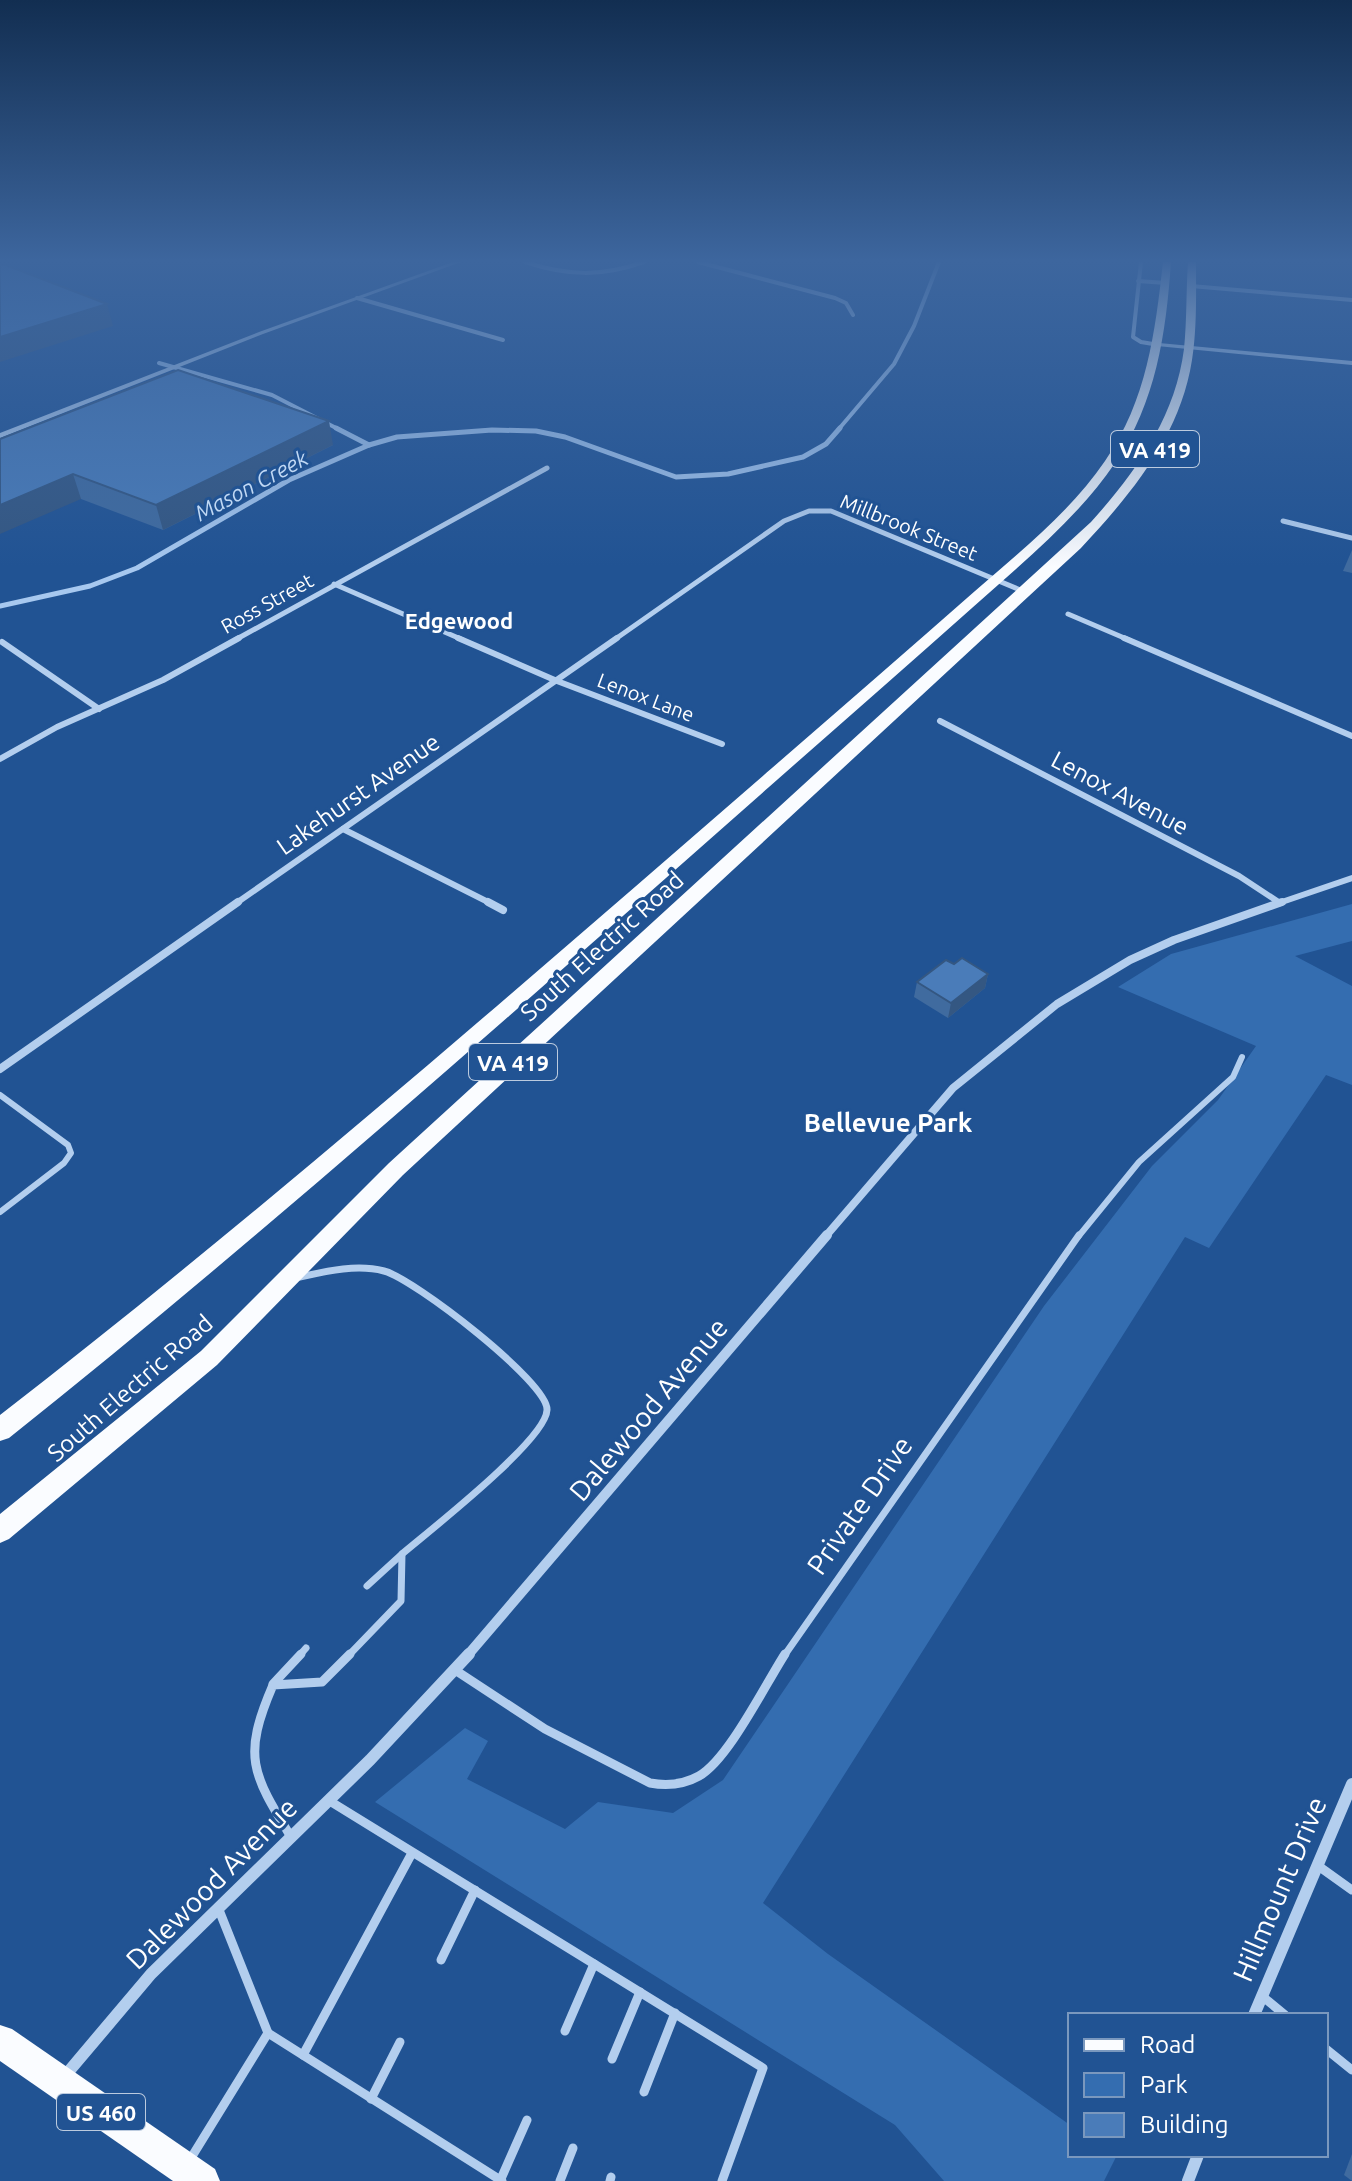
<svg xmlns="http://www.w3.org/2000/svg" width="1352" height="2181" viewBox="0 0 1352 2181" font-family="Ubuntu,sans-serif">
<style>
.green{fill:#346db0}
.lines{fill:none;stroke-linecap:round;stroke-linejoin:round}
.stream-far1{stroke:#a7c8ef;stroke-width:4}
.stream{stroke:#a7c8ef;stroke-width:5}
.service-far2{stroke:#b3ceee;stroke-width:6}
.service-far1{stroke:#b3ceee;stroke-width:7}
.service{stroke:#b3ceee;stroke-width:9}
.minor-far5{stroke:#b3ceee;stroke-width:4}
.minor-far4{stroke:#b3ceee;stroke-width:5}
.minor-far3{stroke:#b3ceee;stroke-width:6}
.minor-far2{stroke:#b3ceee;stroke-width:8}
.minor-far1{stroke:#b3ceee;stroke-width:10}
.minor{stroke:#b3ceee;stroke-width:12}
.tertiary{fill:#b3ceee;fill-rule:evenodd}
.primary{fill:#fafcff;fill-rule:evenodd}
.wall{fill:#406b9f}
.shaded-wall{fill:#345782}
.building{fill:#4a7cb9;stroke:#345782;stroke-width:2}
.labels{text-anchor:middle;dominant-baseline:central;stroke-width:6;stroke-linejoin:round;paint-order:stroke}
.far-street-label{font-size:20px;fill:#fff;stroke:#215393}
.shield{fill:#215393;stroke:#bccbdf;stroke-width:2}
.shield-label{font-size:22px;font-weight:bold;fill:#fff}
.far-water-label{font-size:22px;font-style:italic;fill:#c0d8f4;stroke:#215393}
.far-neighbourhood-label{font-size:22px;font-weight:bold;fill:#fff;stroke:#215393}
.street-label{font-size:24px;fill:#fff;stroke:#215393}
.neighbourhood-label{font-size:26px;font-weight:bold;fill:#fff;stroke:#215393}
.near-street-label{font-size:28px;fill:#fff;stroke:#215393}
</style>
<rect width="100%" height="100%" fill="#215393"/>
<path class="green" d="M1352 904V941L1295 956 1352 986V1085L1326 1075 1209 1248 1185 1237 763 1903 828 1954 1070 2125V2155L1116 2157 1104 2181H944L895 2125 375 1802 465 1728 488 1741 467 1779 565 1829 598 1802 673 1813 723 1780 1044 1306 1152 1166 1218 1100 1256 1046 1118 987 1171 954Z"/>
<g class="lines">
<g class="stream-far1">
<path d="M159 363 272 395 340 430"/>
<path d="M838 430 894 364 914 326 939 262"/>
</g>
<g class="stream">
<path d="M336 428 369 445"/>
<path d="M0 606 90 586 137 568 289 480 369 445 397 437 492 430 536 431 565 437 676 477 728 474 803 457 826 444 840 428"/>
</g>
<g class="service-far2">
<path d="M0 1095 68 1145 71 1153 64 1163 0 1212"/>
<path d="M1078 1237 1139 1162 1233 1077 1242 1057"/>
</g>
<g class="service-far1">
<path d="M300 1277C327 1271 357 1264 384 1271 413 1278 549 1383 547 1410 546 1440 429 1531 402 1554L401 1601 348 1656"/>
<path d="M367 1586 402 1554"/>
<path d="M299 1656 306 1648"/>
<path d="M784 1656 1079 1235"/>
</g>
<g class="service">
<path d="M455 1670 545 1729 650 1783C667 1786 683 1785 699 1776 728 1760 765 1685 785 1654"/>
<path d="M273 1684 301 1654"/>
<path d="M328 1800 763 2068 722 2181"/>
<path d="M291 1837C252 1773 242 1757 273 1685L322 1682 350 1654"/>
<path d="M1317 1865 1352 1890"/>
<path d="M219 1910 268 2033"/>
<path d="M441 1960 475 1890"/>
<path d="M1262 1996 1285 2015"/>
<path d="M565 2031 594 1964"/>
<path d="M1326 2049 1352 2070"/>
<path d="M303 2055 412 1853"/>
<path d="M612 2059 640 1992"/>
<path d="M644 2092 675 2013"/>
<path d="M371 2099 400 2042"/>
<path d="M191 2158 268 2033 502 2181"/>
<path d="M500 2181 527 2120"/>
<path d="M560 2181 573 2148"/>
<path d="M610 2181 611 2177"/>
</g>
<g class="minor-far5">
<path d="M525 262C568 276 601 277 644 262"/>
<path d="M698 262 835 298 846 303 853 315"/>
<path d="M1141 262 1133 337 1141 342 1159 345"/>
<path d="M1138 281 1166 283"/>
<path d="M1191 286 1352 300"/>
<path d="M357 298 503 340"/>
</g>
<g class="minor-far4">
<path d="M1283 521 1352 538"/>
<path d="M334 584 463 640"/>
<path d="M1068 614 1129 640"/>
<path d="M235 640 547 468"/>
<path d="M614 640 784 521 809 511H831L1025 592"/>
</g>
<g class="minor-far3">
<path d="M458 638 557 681 722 744"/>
<path d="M1124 638 1352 736"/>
<path d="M2 642 99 709"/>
<path d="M940 721 1239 876 1280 903"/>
<path d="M0 759 57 727 163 680 239 638"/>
<path d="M343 829 492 904"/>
<path d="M235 904 617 638"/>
<path d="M1276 904 1352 878"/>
</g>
<g class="minor-far2">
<path d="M488 902 503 910"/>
<path d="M0 1069 238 902"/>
<path d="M825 1237 953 1088 1057 1004 1130 960 1174 940 1282 902"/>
</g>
<path class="minor-far1" d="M467 1656 827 1235"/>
<g class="minor">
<path d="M1254 2015 1352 1784"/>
<path d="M64 2077 151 1974 370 1760 469 1654"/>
<path d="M1188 2181 1198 2155"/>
</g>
<g class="tertiary">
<path d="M453 262H461L263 334 0 438V433L259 332Z"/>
<path d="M1159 343 1352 361V365L1157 346Z"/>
</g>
<g class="primary">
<path d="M1163 262H1171C1166 334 1156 402 1115 463 1077 519 1022 563 972 608 905 668 837 727 769 787 518 1008 270 1230 9 1438L0 1441V1415C266 1209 518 988 772 768 840 709 908 650 975 591 1021 551 1071 511 1105 461 1147 400 1155 333 1163 262Z"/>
<path d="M1188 262H1196C1196 295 1197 328 1192 360 1180 436 1132 493 1081 548L403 1175 217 1365 9 1539 0 1543V1514L201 1351 389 1163 1091 522C1136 472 1175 418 1184 349 1187 320 1186 291 1188 262Z"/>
<path d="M0 2025 12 2029 215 2169 220 2181H173L0 2061Z"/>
</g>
</g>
<g class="wall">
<path d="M0 439 333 445 163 530 81 499Z"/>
<path d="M1352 550V573L1343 571Z"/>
<path d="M954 964 988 974 985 988 948 1018 914 997 917 982Z"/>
<path d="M1352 2154V2181L1344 2175Z"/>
</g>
<g class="shaded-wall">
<path d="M107 304 113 326 0 362V337Z"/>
<path d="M329 421 333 445 163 530 156 505Z"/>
<path d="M73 474 81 499 0 534V505Z"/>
<path d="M988 974 985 988 948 1018 951 1003Z"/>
</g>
<g class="building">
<path d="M0 263 107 304 0 337Z"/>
<path d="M178 370 329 421 156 505 73 474 0 505V439Z"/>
<path d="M962 958 988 974 951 1003 917 982 946 960 954 964Z"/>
</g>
<linearGradient id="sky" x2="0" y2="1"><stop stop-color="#122e51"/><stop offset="0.46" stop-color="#3d669e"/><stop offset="1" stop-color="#3d669e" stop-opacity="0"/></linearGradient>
<rect width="1352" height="567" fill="url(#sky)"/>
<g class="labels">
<g class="far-street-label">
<text transform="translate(909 527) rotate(22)">Millbrook Street</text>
<text transform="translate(267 603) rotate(-29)">Ross Street</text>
<text transform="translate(646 697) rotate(21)">Lenox Lane</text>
</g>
<g class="shield">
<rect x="1111" y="431" width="88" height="36" rx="6"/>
<rect x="469" y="1044" width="88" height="36" rx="6"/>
<rect x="57" y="2094" width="88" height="36" rx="6"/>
</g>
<g class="shield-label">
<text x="1155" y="449">VA 419</text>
<text x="513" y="1062">VA 419</text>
<text x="101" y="2112">US 460</text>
</g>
<g class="far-water-label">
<text transform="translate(251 485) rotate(-28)">Mason Creek</text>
</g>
<g class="far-neighbourhood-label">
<text x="459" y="620">Edgewood</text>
</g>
<g class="street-label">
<text transform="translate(1120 793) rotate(28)">Lenox Avenue</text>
<text transform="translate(358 794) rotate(-35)">Lakehurst Avenue</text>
<text transform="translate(602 946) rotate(-42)">South Electric Road</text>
<text transform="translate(130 1388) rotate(-41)">South Electric Road</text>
</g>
<g class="neighbourhood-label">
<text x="888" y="1122">Bellevue Park</text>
</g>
<g class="near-street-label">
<text transform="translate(648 1409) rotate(-50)">Dalewood Avenue</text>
<text transform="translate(859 1505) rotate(-55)">Private Drive</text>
<text transform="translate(211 1883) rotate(-45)">Dalewood Avenue</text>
<text transform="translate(1279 1889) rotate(-67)">Hillmount Drive</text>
</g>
</g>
<rect x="1068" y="2013" width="260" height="144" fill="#215393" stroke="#7a98be" stroke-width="2"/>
<rect x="1084" y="2039" width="40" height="12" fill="#fafcff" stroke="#7a98be" stroke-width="2"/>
<text x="1140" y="2053" font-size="24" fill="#ffffff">Road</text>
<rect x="1084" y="2073" width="40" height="24" fill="#346db0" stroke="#7a98be" stroke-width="2"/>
<text x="1140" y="2093" font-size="24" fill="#ffffff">Park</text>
<rect x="1084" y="2113" width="40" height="24" fill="#4a7cb9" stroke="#7a98be" stroke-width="2"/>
<text x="1140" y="2133" font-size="24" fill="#ffffff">Building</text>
</svg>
